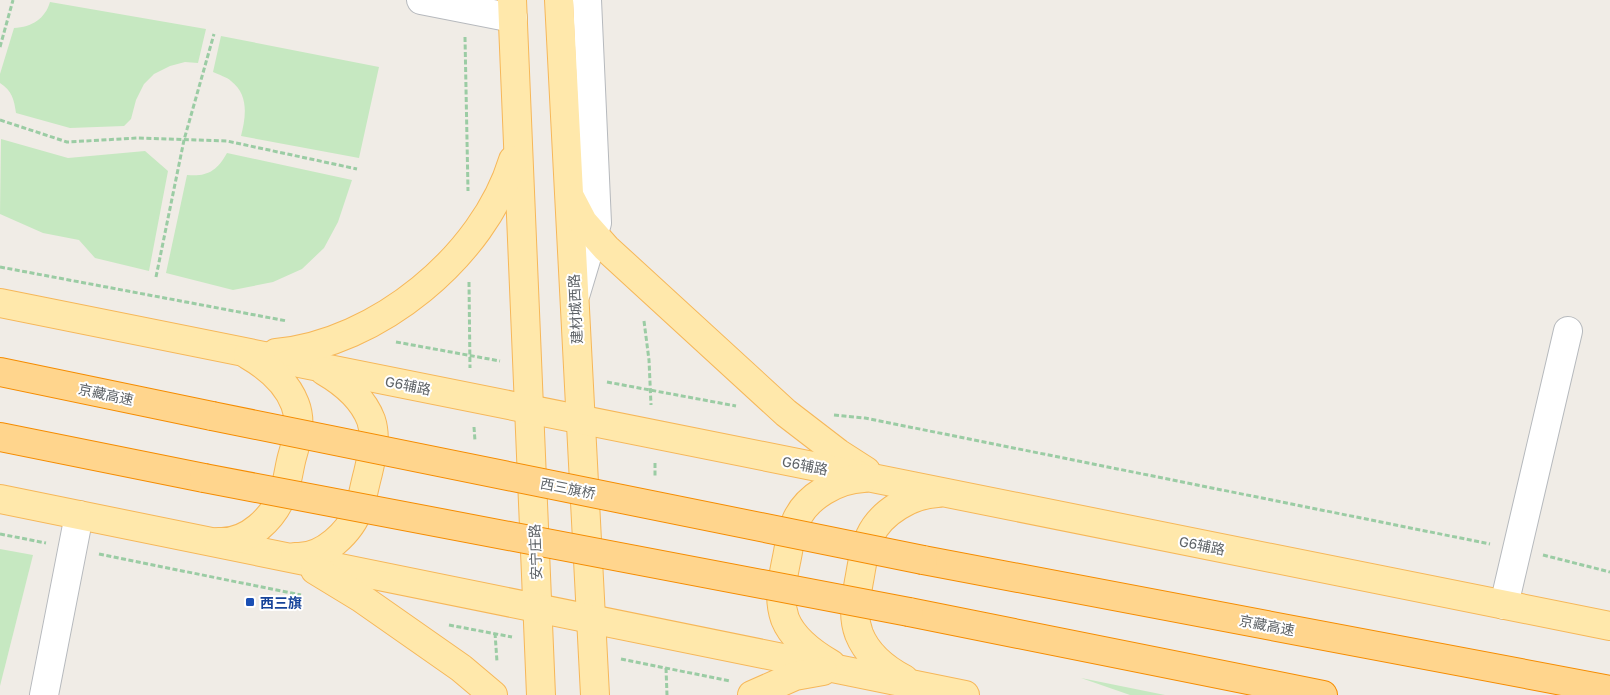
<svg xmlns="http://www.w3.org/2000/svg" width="1610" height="695" viewBox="0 0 1610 695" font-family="'Golos Text','Noto Sans SC',sans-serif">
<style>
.green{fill:#c6e8c1}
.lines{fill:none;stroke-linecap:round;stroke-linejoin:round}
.minor-casing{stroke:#b6b9bd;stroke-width:30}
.major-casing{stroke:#f6b759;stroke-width:30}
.highway-casing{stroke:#f58c00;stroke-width:30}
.path{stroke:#9bcca4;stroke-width:3;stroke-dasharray:5 2.5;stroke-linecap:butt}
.minor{stroke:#fff;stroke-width:28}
.major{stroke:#ffe8ab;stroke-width:28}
.highway{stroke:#ffd58d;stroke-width:28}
.highway-bridge-casing{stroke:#f58c00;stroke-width:30;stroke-linecap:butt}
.highway-bridge{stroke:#ffd58d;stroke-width:28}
.transit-dot{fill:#1a4fb4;stroke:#fff;stroke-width:2}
.labels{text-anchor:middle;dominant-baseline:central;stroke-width:4;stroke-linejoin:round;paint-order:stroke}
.street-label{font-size:14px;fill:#5d6266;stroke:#fff}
.transit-label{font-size:14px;font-weight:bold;fill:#164399;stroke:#fff;text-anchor:start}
</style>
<rect width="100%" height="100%" fill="#f0ece6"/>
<g class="green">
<path d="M50 2 206 29 198 63 185 62 170 66 154 74 144 84 136 100 131 119 124 126 70 128 16 113C14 99 12 91 0 83V74L14 28C32 27 45 19 50 2Z"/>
<path d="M221 36 379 67 359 158 241 136C246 116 249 95 231 81 227 77 219 75 213 72Z"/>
<path d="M1 139 68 158 145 151 168 171 149 271 95 258 79 240 43 233 0 214Z"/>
<path d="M227 153 352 180 338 222 324 248 302 269 273 282 233 290 166 273 187 175C207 177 217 171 227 153Z"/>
<path d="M0 549 33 555 0 686Z"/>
<path d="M1081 678 1165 695H1130Z"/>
</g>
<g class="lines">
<g class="minor-casing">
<g id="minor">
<path d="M421 0 513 18"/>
<path d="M576 293 597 223 587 0"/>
<path d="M1504 605 1568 331"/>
<path d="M44 695 79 515"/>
</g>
</g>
<g class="major-casing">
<g id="major">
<path d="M512 0 541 695"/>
<path d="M559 0 595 695"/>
<path d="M571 199 583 222 606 248 786 413 838 453 866 471"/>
<path d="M0 303 1610 626"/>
<path d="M276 353C377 344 484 256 513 160"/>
<path d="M0 499 965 695"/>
<path d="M218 542C248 544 274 518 284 491 288 480 289 468 292 457 297 440 302 422 295 404 287 383 267 366 248 355"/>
<path d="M295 557C323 559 351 532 360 506 363 495 365 484 368 473 372 455 377 438 371 420 363 399 343 382 324 371"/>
<path d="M315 570 361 598 461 668 493 695"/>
<path d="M831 664C812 653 793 639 785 619 778 599 782 582 786 562 789 549 790 534 796 521 806 497 837 479 864 478"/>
<path d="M904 679C885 669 867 654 859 634 852 615 856 599 859 581 862 566 863 550 870 536 881 512 912 494 938 493"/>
<path d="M752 695 795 676 823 671"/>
</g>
</g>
<g class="highway-casing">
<g id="highway">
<path d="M0 372 212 416"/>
<path d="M0 437 204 478"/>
<path d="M923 560 1610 690"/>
<path d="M909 612 1323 695"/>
</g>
</g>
<g class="path">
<path d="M465 37 468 191"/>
<path d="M0 47 13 0"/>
<path d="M0 120 67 142 138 138 227 141 357 169"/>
<path d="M0 267 287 321"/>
<path d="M156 277 184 140 214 34"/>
<path d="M469 282 470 368"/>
<path d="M644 321 649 360 651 405"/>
<path d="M396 342 500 361"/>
<path d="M607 382 736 406"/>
<path d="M834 415 865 418 1490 544"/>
<path d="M474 427 475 441"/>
<path d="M655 463V477"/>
<path d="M0 534 46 543"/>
<path d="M99 554 301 595"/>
<path d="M1543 555 1610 572"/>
<path d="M449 625 512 637"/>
<path d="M495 633 497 662"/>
<path d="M621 659 730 681"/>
<path d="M666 668 667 695"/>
</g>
<use href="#minor" class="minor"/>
<use href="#major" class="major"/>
<use href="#highway" class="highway"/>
<g class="highway-bridge-casing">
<g id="highway-bridge">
<path d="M212 416 923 560"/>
<path d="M204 478 909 612"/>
</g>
</g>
<use href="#highway-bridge" class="highway-bridge"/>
</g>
<rect class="transit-dot" x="245" y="597" width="10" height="10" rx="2.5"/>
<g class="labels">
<g class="street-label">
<text transform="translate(575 309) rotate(-93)">建材城西路</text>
<text transform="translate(408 385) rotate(11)">G6辅路</text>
<text transform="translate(106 394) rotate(12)">京藏高速</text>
<text transform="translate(805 465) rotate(11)">G6辅路</text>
<text transform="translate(568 488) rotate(11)">西三旗桥</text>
<text transform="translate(1202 545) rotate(11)">G6辅路</text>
<text transform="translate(535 552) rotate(-92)">安宁庄路</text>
<text transform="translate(1267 625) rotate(11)">京藏高速</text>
</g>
<g class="transit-label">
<text x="260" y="602">西三旗</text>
</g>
</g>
</svg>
